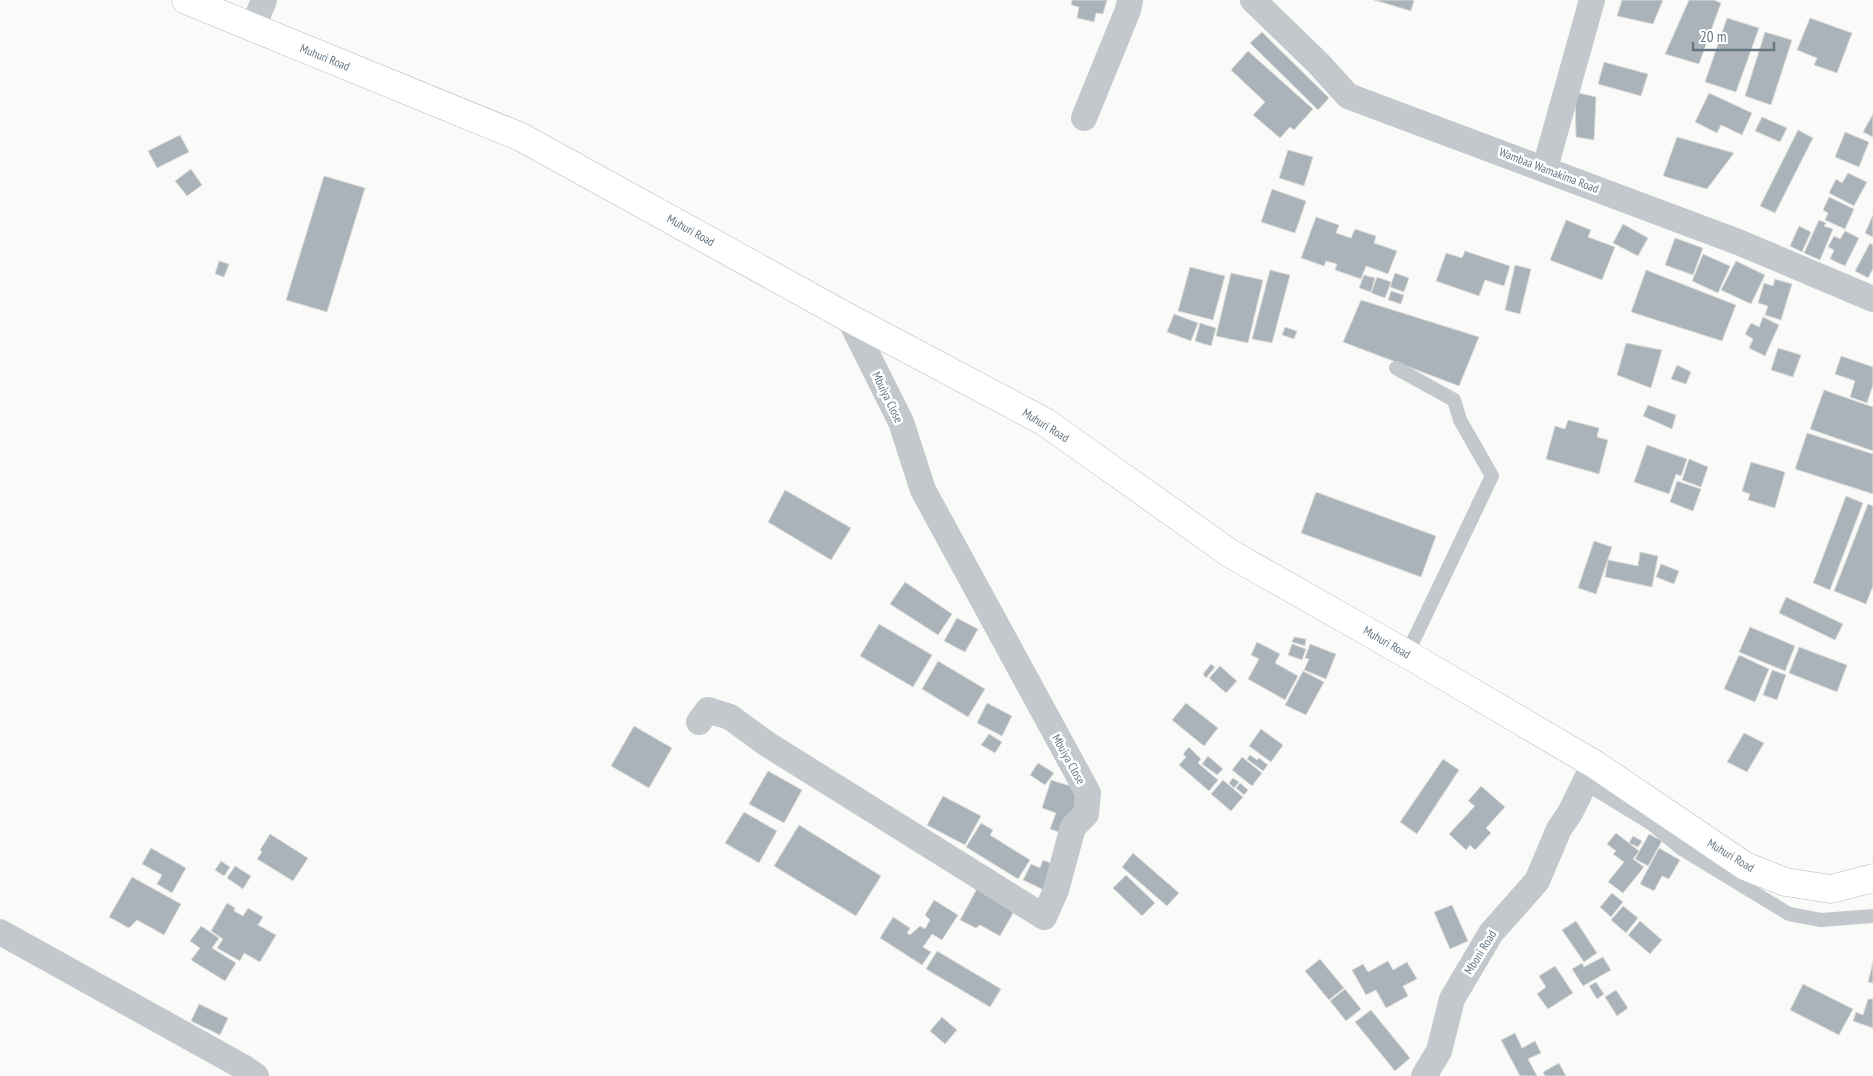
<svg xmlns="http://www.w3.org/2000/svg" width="1873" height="1076" viewBox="0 0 1873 1076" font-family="'PT Sans Narrow',sans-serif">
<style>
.building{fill:#aab3b9;stroke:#dcdcda}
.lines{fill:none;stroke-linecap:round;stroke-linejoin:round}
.secondary-casing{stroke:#b3babf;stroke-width:29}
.service{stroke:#c3c8cc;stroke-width:14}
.minor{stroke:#c3c8cc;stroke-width:26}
.secondary{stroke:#fff;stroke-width:28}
.labels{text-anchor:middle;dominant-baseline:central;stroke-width:5;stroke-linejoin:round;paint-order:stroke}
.street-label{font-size:12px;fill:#657683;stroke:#fff}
</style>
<rect width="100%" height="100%" fill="#fafaf8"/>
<g class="building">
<path d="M1072 0H1107L1103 14 1096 13 1094 22 1077 18 1079 7 1071 5Z"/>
<path d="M1374 0H1414L1411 11Z"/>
<path d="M1622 0H1663L1653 24 1617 16Z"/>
<path d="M1689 0H1714L1721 3 1699 64 1665 54Z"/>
<path d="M1727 18 1759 28 1736 92 1705 82Z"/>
<path d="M1810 18 1852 33 1837 73 1814 65 1817 58 1797 50Z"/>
<path d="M1262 32 1329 98 1318 110 1250 43Z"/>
<path d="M1765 32 1792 40 1771 105 1745 96Z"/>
<path d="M1248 51 1313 109 1294 130 1290 127 1280 138 1253 115 1265 102 1231 70Z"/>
<path d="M1604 62 1648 74 1641 96 1598 84Z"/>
<path d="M1575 92 1596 97 1594 140 1576 137Z"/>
<path d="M1709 93 1752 113 1742 135 1721 125 1717 133 1695 122Z"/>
<path d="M1873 114V137L1863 132Z"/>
<path d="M1762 117 1787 128 1780 142 1755 131Z"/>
<path d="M1798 130 1813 138 1775 213 1760 206Z"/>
<path d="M1845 132 1869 142 1859 167 1835 157Z"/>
<path d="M180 135 189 152 157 168 148 151Z"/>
<path d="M1677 137 1734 153 1707 189 1663 176Z"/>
<path d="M1288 150 1313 157 1304 186 1279 178Z"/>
<path d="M191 169 202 185 187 196 175 181Z"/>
<path d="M1848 173 1867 182 1854 206 1829 193 1836 179 1842 183Z"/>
<path d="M324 176 365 188 327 312 286 300Z"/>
<path d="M1272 189 1306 201 1295 233 1261 222Z"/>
<path d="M1829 197 1854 209 1845 229 1825 220 1828 213 1823 210Z"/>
<path d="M1873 215V237L1865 233Z"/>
<path d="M1316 217 1339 225 1336 233 1351 238 1355 229 1376 236 1374 243 1397 251 1388 274 1366 266 1361 279 1335 270 1337 264 1326 261 1324 266 1301 258Z"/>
<path d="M1566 220 1591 230 1588 237 1615 247 1602 280 1550 260Z"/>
<path d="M1819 220 1826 223 1824 226 1833 229 1820 260 1804 253Z"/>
<path d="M1623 224 1648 238 1638 256 1613 243Z"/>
<path d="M1799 226 1811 232 1802 252 1790 246Z"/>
<path d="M1845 231 1859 238 1845 266 1830 259 1834 250 1828 247 1834 236 1840 239Z"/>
<path d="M1675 238 1703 248 1693 275 1665 265Z"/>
<path d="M1870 243 1873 245V269L1868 278 1855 271Z"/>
<path d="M1465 251 1510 266 1504 286 1485 280 1479 296 1436 281 1446 253 1462 258Z"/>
<path d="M1703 254 1730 266 1718 293 1692 281Z"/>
<path d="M219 261 229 264 224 277 215 274Z"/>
<path d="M1736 261 1765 275 1751 304 1721 290Z"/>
<path d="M1515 265 1531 269 1520 314 1505 310Z"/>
<path d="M1190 267 1225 276 1213 320 1178 311Z"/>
<path d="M1270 270 1290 275 1272 343 1252 339Z"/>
<path d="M1646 270 1736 305 1722 341 1631 312Z"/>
<path d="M1231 273 1263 280 1248 343 1216 336Z"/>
<path d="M1395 273 1409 278 1404 292 1390 287Z"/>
<path d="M1364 275 1375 278 1371 292 1359 288Z"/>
<path d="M1377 277 1391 282 1385 298 1371 293Z"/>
<path d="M1775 279 1792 284 1781 320 1765 315 1768 306 1758 303 1764 283 1773 286Z"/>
<path d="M1391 291 1404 295 1401 304 1388 300Z"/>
<path d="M1361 300 1479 337 1459 386 1343 342Z"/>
<path d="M1174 314 1198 323 1191 341 1167 332Z"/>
<path d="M1763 317 1779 325 1765 356 1749 348 1753 339 1745 334 1751 323 1759 327Z"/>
<path d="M1200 323 1216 328 1211 346 1195 341Z"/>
<path d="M1285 327 1297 331 1294 339 1282 335Z"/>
<path d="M1626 343 1662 350 1651 388 1617 375Z"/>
<path d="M1778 348 1801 355 1793 377 1771 370Z"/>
<path d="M1841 356 1873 367V385L1867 403 1850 397 1855 381 1835 374Z"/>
<path d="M1677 365 1691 372 1686 384 1671 379Z"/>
<path d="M1824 390 1873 407V451L1810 429Z"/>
<path d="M1648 405 1676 415 1672 429 1643 416Z"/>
<path d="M1568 420 1599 428 1597 437 1608 440 1599 474 1546 459 1555 426 1565 429Z"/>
<path d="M1807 433 1873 454V494L1795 469Z"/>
<path d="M1647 445 1687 459 1681 476 1676 474 1669 494 1634 482Z"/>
<path d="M1689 459 1708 467 1701 487 1682 480Z"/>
<path d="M1751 462 1785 472 1775 508 1748 500 1750 494 1742 491Z"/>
<path d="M1677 481 1701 489 1693 511 1670 502Z"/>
<path d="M785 490 851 528 831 560 768 522Z"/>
<path d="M1316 492 1436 536 1421 577 1301 533Z"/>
<path d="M1846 496 1863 503 1830 590 1813 583Z"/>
<path d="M1868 504 1873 506V586L1866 604 1834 591Z"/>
<path d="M1594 541 1612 547 1596 594 1578 588Z"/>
<path d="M1640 552 1658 556 1652 587 1605 577 1608 560 1638 566Z"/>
<path d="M1661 564 1679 571 1674 584 1656 577Z"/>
<path d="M905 582 952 614 938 635 890 604Z"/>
<path d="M1786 597 1843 624 1835 640 1779 613Z"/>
<path d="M957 618 978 629 965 652 944 641Z"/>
<path d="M879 624 932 655 913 687 860 656Z"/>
<path d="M1750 627 1795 646 1785 671 1739 652Z"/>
<path d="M1294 637 1306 639 1305 646 1292 642Z"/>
<path d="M1257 642 1280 654 1275 663 1298 676 1285 700 1248 679 1259 659 1251 655Z"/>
<path d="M1292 644 1306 649 1302 660 1288 655Z"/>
<path d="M1310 644 1336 654 1326 679 1304 670 1309 659 1305 658Z"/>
<path d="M1799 647 1847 665 1837 692 1789 673Z"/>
<path d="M1739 655 1769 669 1755 702 1724 689Z"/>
<path d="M938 661 985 689 968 717 922 689Z"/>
<path d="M1211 664 1215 667 1206 678 1203 674Z"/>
<path d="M1220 666 1237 681 1226 693 1209 678Z"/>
<path d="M1772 670 1786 675 1777 700 1763 695Z"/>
<path d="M1303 671 1324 682 1306 715 1285 705Z"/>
<path d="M987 703 1012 716 1002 736 977 723Z"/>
<path d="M1186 703 1218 728 1204 746 1172 720Z"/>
<path d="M634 726 672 748 649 788 611 766Z"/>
<path d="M1261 729 1283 745 1271 762 1249 746Z"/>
<path d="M1744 733 1764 743 1747 772 1727 762Z"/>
<path d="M989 734 1002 742 995 753 981 745Z"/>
<path d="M1189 747 1201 759 1198 763 1218 780 1209 791 1179 765 1186 757 1183 754Z"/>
<path d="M1250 755 1257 760 1259 758 1268 765 1263 771 1247 759Z"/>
<path d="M1208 756 1223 769 1217 775 1202 764Z"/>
<path d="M1242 757 1262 773 1252 786 1232 770Z"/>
<path d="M1443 759 1459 770 1417 834 1400 822Z"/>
<path d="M1038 763 1054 773 1045 785 1030 775Z"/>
<path d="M768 771 802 790 784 823 749 804Z"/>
<path d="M1233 778 1239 782 1234 788 1229 783Z"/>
<path d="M1051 780 1083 790 1068 835 1050 829 1056 813 1042 808Z"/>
<path d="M1223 780 1243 797 1231 811 1211 794Z"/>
<path d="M1240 783 1248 790 1244 795 1236 788Z"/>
<path d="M1481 786 1505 807 1486 828 1491 833 1475 850 1470 845 1466 850 1449 834 1475 806 1468 801Z"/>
<path d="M943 796 981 816 965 845 927 825Z"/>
<path d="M744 812 777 831 759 863 725 843Z"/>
<path d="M981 823 993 830 990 835 1030 860 1018 879 966 847Z"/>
<path d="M799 825 881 876 856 916 774 866Z"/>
<path d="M1616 833 1639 851 1633 859 1644 867 1623 893 1608 882 1624 862 1613 854 1616 851 1607 844Z"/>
<path d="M270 834 308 858 293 881 257 859 262 852 260 850Z"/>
<path d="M1649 834 1662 841 1648 866 1635 859Z"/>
<path d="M1633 836 1642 841 1638 847 1629 843Z"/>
<path d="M151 848 186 868 172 893 157 884 162 875 142 864Z"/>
<path d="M1659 848 1680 860 1669 879 1662 876 1654 891 1640 884Z"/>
<path d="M1133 853 1179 893 1167 906 1122 867Z"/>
<path d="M1043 860 1058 866 1046 891 1023 880 1031 864 1040 868Z"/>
<path d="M221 861 230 867 224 876 215 870Z"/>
<path d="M235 866 251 876 243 889 227 878Z"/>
<path d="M1126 875 1155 903 1142 916 1113 888Z"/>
<path d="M132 877 181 904 164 935 137 920 129 928 109 917Z"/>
<path d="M979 885 1017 906 1000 936 980 925 976 928 960 920Z"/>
<path d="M1612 893 1623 902 1611 917 1600 907Z"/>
<path d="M934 900 958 915 942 940 932 934 923 947 931 952 922 965 880 938 893 917 910 928 907 933 910 935 920 926 925 929 930 920 925 915Z"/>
<path d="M227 903 235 908 234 911 243 916 248 908 263 917 258 925 276 935 260 962 244 953 240 961 217 948 223 939 211 931Z"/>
<path d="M1452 905 1468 941 1450 949 1434 912Z"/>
<path d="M1623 906 1638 918 1626 933 1611 920Z"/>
<path d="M1576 921 1597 953 1584 962 1562 930Z"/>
<path d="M1640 921 1662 940 1650 954 1628 935Z"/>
<path d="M201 926 219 938 212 948 236 963 225 981 191 960 200 948 190 941Z"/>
<path d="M937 951 1001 989 990 1007 926 969Z"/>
<path d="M1603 957 1611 970 1583 986 1572 969 1582 963 1584 967Z"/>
<path d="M1320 959 1344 988 1329 1000 1305 971Z"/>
<path d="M1388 961 1393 970 1407 962 1417 979 1403 986 1408 996 1386 1008 1376 990 1366 995 1352 970 1363 964 1368 972Z"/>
<path d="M1873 962V983L1868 982Z"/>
<path d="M1555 966 1573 993 1548 1009 1537 994 1546 987 1539 976Z"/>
<path d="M1596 982 1604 994 1597 999 1589 986Z"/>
<path d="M1803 984 1853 1009 1839 1035 1790 1010Z"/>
<path d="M1345 989 1361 1009 1346 1021 1330 1001Z"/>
<path d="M1616 990 1628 1008 1617 1016 1605 997Z"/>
<path d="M1868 999H1873V1028L1853 1021 1856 1012 1863 1015Z"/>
<path d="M199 1004 228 1018 220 1035 191 1021Z"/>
<path d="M1371 1010 1410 1058 1395 1071 1355 1022Z"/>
<path d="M942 1017 957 1030 945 1044 930 1031Z"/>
<path d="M1515 1033 1522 1048 1535 1041 1541 1053 1528 1059 1537 1076H1520L1501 1040Z"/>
<path d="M1559 1063 1566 1076H1545L1543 1072Z"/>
</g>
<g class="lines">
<g class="secondary-casing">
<path id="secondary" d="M186 0 521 137 849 318 1045 422 1231 554 1407 654 1594 764 1745 866 1785 882 1831 889 1873 878"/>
</g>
<g class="service">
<path d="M1396 368 1454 400 1460 420 1492 476 1407 654"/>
<path d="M1585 783 1652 824 1682 849 1789 914 1821 920 1873 916"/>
</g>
<g class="minor">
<path d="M1253 0 1319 64 1348 96 1738 242 1873 299"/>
<path d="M253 27 264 0"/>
<path d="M1084 118 1128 10 1130 0"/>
<path d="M1545 168 1592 0"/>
<path d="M699 722 708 710 730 717 767 744 1044 917 1056 890 1073 827 1086 814 1088 793 923 490 901 422 849 318"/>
<path d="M0 932 243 1067 256 1076"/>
<path d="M1424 1076 1439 1051 1452 999 1491 933 1537 881 1559 829 1570 813 1594 764"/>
</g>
<use href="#secondary" class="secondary"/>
</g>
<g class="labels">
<g class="street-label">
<text transform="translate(325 57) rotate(22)">Muhuri Road</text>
<text transform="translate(1549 170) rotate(21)">Wambaa Wamakima Road</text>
<text transform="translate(691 230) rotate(29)">Muhuri Road</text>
<text transform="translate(888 397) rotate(64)">Mbuiya Close</text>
<text transform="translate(1046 425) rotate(32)">Muhuri Road</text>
<text transform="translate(1387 642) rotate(30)">Muhuri Road</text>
<text transform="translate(1069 759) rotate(61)">Mbuiya Close</text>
<text transform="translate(1731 855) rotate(31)">Muhuri Road</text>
<text transform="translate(1480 952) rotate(-58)">Mboni Road</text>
</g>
</g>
<path d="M1693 42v8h81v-8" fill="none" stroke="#657683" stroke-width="2.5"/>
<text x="1700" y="42" font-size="15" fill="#657683" stroke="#ffffff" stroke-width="4" paint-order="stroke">20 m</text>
</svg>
